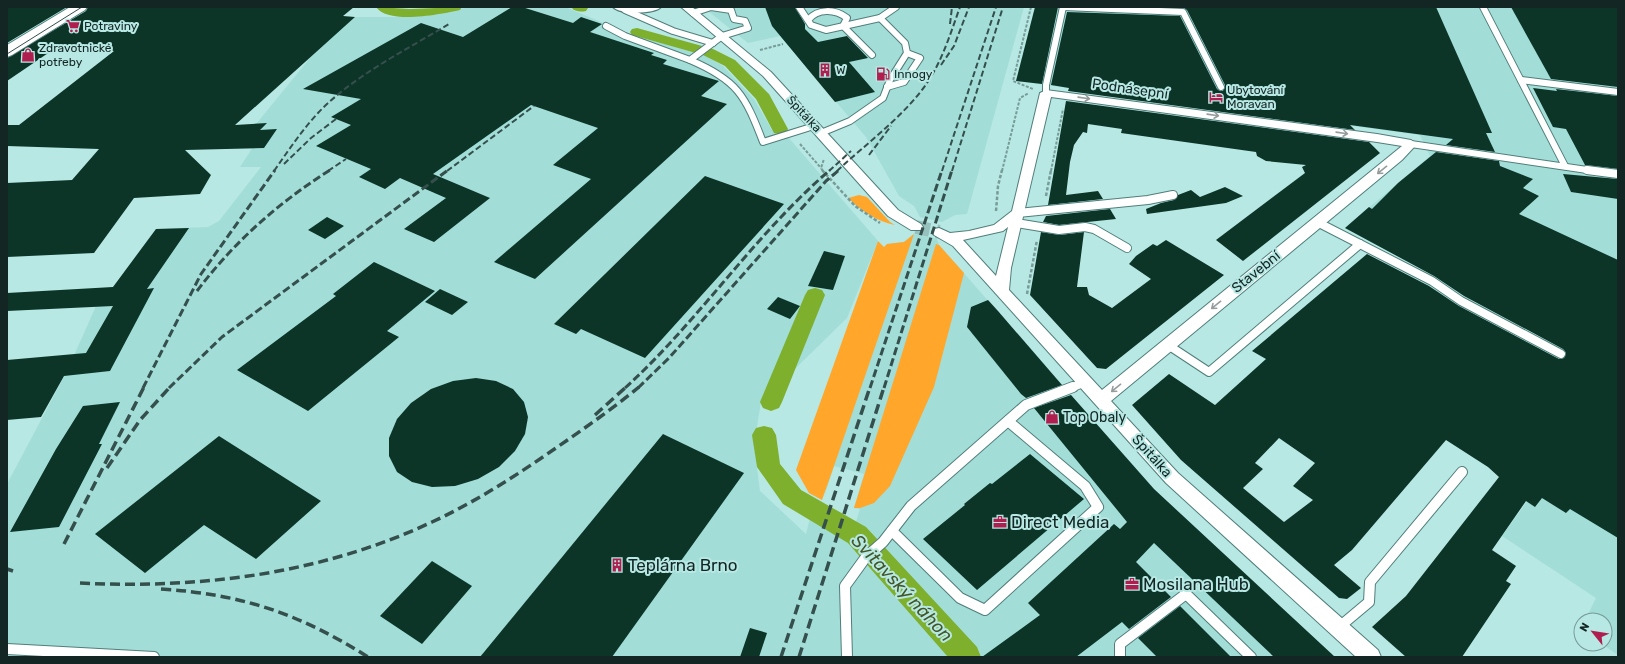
<svg xmlns="http://www.w3.org/2000/svg" width="1625" height="664" viewBox="0 0 1625 664" font-family="Rubik,sans-serif">
<style>
.built{fill:#a2ddd7}
.green{fill:#ffa62b}
.lines{fill:none;stroke-linecap:round;stroke-linejoin:round}
.canal{fill:#7eaf2d;fill-rule:evenodd}
.building{fill:#0c3528;fill-rule:evenodd}
.street-tunnel{stroke:#96c1bd;stroke-width:14;stroke-dasharray:14 7;stroke-linecap:butt}
.lane-far2-casing{stroke:#507e7a;stroke-width:8}
.lane-far1-casing{stroke:#507e7a;stroke-width:10}
.lane-casing{stroke:#507e7a;stroke-width:12}
.street-casing{stroke:#507e7a;stroke-width:2}
.secondary-casing{stroke:#507e7a;stroke-width:2}
.path-far1{stroke:#779c98;stroke-width:2;stroke-dasharray:3 1.5;stroke-linecap:butt}
.path{stroke:#779c98;stroke-width:2.5;stroke-dasharray:3.5 2;stroke-linecap:butt}
.lane-far2{stroke:#fff;stroke-width:6}
.lane-far1{stroke:#fff;stroke-width:8}
.lane{stroke:#fff;stroke-width:10}
.street{fill:#fff;fill-rule:evenodd}
.secondary{fill:#fff;fill-rule:evenodd}
.tram{stroke:#354f4c;stroke-width:1}
.rail-far2{stroke:#354f4c;stroke-width:2;stroke-dasharray:6 3;stroke-linecap:butt}
.rail-far1{stroke:#354f4c;stroke-width:3;stroke-dasharray:8 3.5;stroke-linecap:butt}
.rail{stroke:#354f4c;stroke-width:3.5;stroke-dasharray:10 5;stroke-linecap:butt}
.oneway{stroke:#959d9c}
.labels{text-anchor:middle;dominant-baseline:central;stroke-width:4;stroke-linejoin:round;paint-order:stroke}
.far-poi-label{font-size:12px;fill:#132624;stroke:#b7e8e3;text-anchor:start}
.far-street-label{font-size:12px;fill:#132624;stroke:#b7e8e3}
.street-label{font-size:14px;fill:#132624;stroke:#b7e8e3}
.poi-label{font-size:14px;fill:#132624;stroke:#b7e8e3;text-anchor:start}
.near-poi-label{font-size:17px;fill:#132624;stroke:#b7e8e3;text-anchor:start}
.near-water-label{font-size:18px;font-style:italic;fill:#425626;stroke:#b7e8e3}
</style>
<rect width="100%" height="100%" fill="#b7e8e3"/>
<g class="built">
<path d="M472 7H565L630 34 706 56 723 66 754 99 772 130 786 128 788 137 878 241 847 318 761 402 754 445 760 491 806 534 810 518 849 543 860 509 854 508 864 474 834 466 824 497 887 244 904 242 914 234 937 239 939 245 1154 489 1335 657H7V484L67 371 96 306 109 287H117L126 272H124L156 229 208 227 219 221 261 167H240L264 130H260L266 123 256 124 310 58 309 57 355 17H406Z"/>
<path d="M703 7H1024L967 214 955 215 942 222 920 217 914 206 899 196 866 137 780 36 748 43Z"/>
<path d="M1035 7H1618V655L1602 644H1605V620H1585L1596 598 1502 536 1537 488 1585 359 1470 294 1345 228 1430 156 1420 135 1016 81Z"/>
</g>
<g class="green">
<path d="M859 195 867 197 890 222 895 225C876 221 862 211 848 198Z"/>
<path d="M914 234 834 466 822 500 809 493 796 470 878 241 884 247 887 244 904 242Z"/>
<path d="M936 244 939 245 964 273 934 387 890 486 874 503 860 508H854Z"/>
</g>
<g class="lines">
<g class="canal">
<path d="M376 7 410 9 462 7 460 10C442 14 388 25 376 7Z"/>
<path d="M571 7H587L588 8 586 11C580 12 575 12 571 7Z"/>
<path d="M637 28 713 49 735 60 769 94 788 129 786 133 780 134 774 133 756 99 725 66 703 55 632 35 630 32 632 29Z"/>
<path d="M815 288 822 290 825 295 782 402 779 408 771 411 763 408 760 402 805 295 808 290Z"/>
<path d="M764 426 772 428 776 435 780 464 801 490 866 527 977 647 981 657H948L848 543 783 504 757 467 752 435 756 428Z"/>
</g>
</g>
<g class="building">
<path d="M7 7H67L7 43Z"/>
<path d="M88 7H354L343 16 355 17 235 125 267 123 260 130 277 129 264 148 185 150 211 175 200 194 134 198 94 253 7 257V183L72 180 99 149 7 146V125H19L114 51 60 45 7 81V58L86 11Z"/>
<path d="M512 7H522L573 23 581 17 602 24 590 32 654 53 651 55 667 60 663 64 719 81 701 96 727 104 535 279 494 262 591 179 553 165 598 128 531 105 433 174 490 198 434 242 404 229 446 198 400 178 385 189 359 177 371 169 316 146 351 125 331 117 361 99 303 89 421 23 463 37Z"/>
<path d="M765 7H795L805 24V29L818 42 847 36 868 58 849 62 875 92 835 102 772 26Z"/>
<path d="M1035 7H1058L1042 84 1016 81Z"/>
<path d="M1171 7H1436L1492 133H1486L1495 152 1446 145 1453 139 1350 125 1355 130 1068 91 1069 88 1051 85 1067 12 1180 16 1217 89 1220 91H1223L1225 85 1187 10 1184 8Z"/>
<path d="M1511 7H1618V87L1551 79Z"/>
<path d="M1533 88 1557 91 1556 89 1618 96V169L1585 165 1566 129 1553 127Z"/>
<path d="M1066 101 1369 142 1380 153 1243 261 1216 240 1305 173 1302 167 1306 165 1266 161 1257 156 1256 152 1121 133 1122 129 1088 124 1087 133 1083 132 1074 145 1070 162 1066 195 1098 191 1103 199 1048 205Z"/>
<path d="M1436 152 1499 161 1500 166 1533 179 1523 188 1539 196 1519 214 1618 260V538L1570 509 1566 513 1542 498 1535 507 1526 501 1492 550 1516 566 1506 581 1511 584 1462 657H1406L1372 627 1406 596 1499 477 1488 467 1446 440 1352 550 1334 565 1361 588 1347 599 1339 598 1181 460 1132 405 1169 374 1215 405 1266 359 1252 351 1367 254 1429 286 1459 306 1559 359 1564 358 1566 353 1563 349 1464 296 1434 276 1345 228 1369 207 1372 209 1398 183ZM1279 438 1315 463 1293 486 1313 500 1284 522 1243 488 1263 469 1255 463Z"/>
<path d="M1563 174 1618 179V199L1571 192Z"/>
<path d="M705 176 784 204 645 358 581 329 576 334 554 324Z"/>
<path d="M1225 187 1243 196 1226 203 1147 214 1146 209 1161 203 1174 200 1178 195 1191 190 1200 197Z"/>
<path d="M1110 209 1116 219 1059 225 1043 222 1046 216Z"/>
<path d="M327 217 344 226 325 239 308 230Z"/>
<path d="M189 228 147 289 154 288 110 371 64 376 41 417 7 420V360L86 353 113 306 7 311V293L113 287 156 229Z"/>
<path d="M1041 232 1060 235 1084 232 1077 287H1087L1089 295 1112 308 1151 279 1129 264 1136 256 1153 244 1157 246 1166 240 1224 275 1106 369 1097 368 1030 295Z"/>
<path d="M824 251 845 256 833 290 808 286Z"/>
<path d="M374 262 435 291 387 331 399 337 308 411 237 370 336 296 333 294Z"/>
<path d="M440 289 468 302 452 315 425 302Z"/>
<path d="M778 297 800 306 790 319 767 309Z"/>
<path d="M988 300 998 311 1062 385 1026 398 1021 394 967 327 971 307Z"/>
<path d="M476 378 496 381 513 389 524 402 528 417 525 434 515 451 499 467 478 479 455 486 432 487 412 482 397 472 389 456V438L397 419 411 403 431 389 453 381Z"/>
<path d="M1071 395 1154 489 1335 657H1274L1154 543 1136 562 1171 597 1129 629 1122 622 1076 657H982L1040 615 1028 603 1114 524 1120 529 1127 522 1034 408Z"/>
<path d="M120 402 99 444H102L59 527 10 532 56 449 83 406Z"/>
<path d="M663 434 744 473 612 657H480Z"/>
<path d="M219 436 321 501 256 559 204 525 145 573 95 534Z"/>
<path d="M1030 454 1084 499 977 590 923 539 965 505 964 504 990 483 992 484Z"/>
<path d="M432 561 472 586 422 644 380 616Z"/>
<path d="M1180 606 1231 657H1157L1138 638Z"/>
<path d="M750 628 767 633 759 657H740Z"/>
</g>
<g class="lines">
<path class="street-tunnel" d="M916 227 939 232"/>
<g class="lane-far2-casing">
<g id="lane-far2">
<path d="M799 7 811 25 826 30 880 18"/>
<path d="M1064 7 1183 12 1221 87"/>
<path d="M1483 7 1565 166"/>
<path d="M625 10 673 31 713 43"/>
<path d="M808 20C818 8 835 9 847 18L843 26 872 55"/>
<path d="M606 26 625 36 690 60 722 36 748 28 745 21 734 19 731 10 711 7 693 13"/>
<path d="M690 60C737 80 745 95 763 142L814 126"/>
<path d="M1521 80 1618 92"/>
<path d="M887 87 904 82 920 58 907 53"/>
<path d="M1046 93V85L1063 7"/>
<path d="M821 133 850 121 883 98 890 80 907 53 905 43 880 18 896 7"/>
<path d="M1411 144 1594 171"/>
</g>
</g>
<g class="lane-far1-casing">
<g id="lane-far1">
<path d="M1587 170 1618 174"/>
<path d="M1018 213 1148 200 1173 195"/>
<path d="M1317 222 1432 281 1461 301 1561 354"/>
<path d="M1016 223 1059 230 1085 227 1094 229 1127 248"/>
<path d="M1168 345 1209 372 1360 244"/>
<path d="M1071 388 1085 382"/>
</g>
</g>
<g class="lane-casing">
<g id="lane">
<path d="M892 531 960 598 985 610 1098 507 1085 486 1008 421"/>
<path d="M1338 628 1369 602 1370 582 1462 472"/>
<path d="M7 649 154 657"/>
<path d="M847 657 845 586 866 557 883 542 911 506 1026 405 1073 387"/>
<path d="M1120 657V644L1186 594 1251 657"/>
</g>
</g>
<g class="street-casing">
<g id="street">
<path d="M613 7H661C655 14 620 15 613 7Z"/>
<path d="M681 7H692L771 72 898 210 921 224 923 227 921 230H911L888 216 763 76Z"/>
<path d="M1046 90 1377 134 1411 140 1417 144 1402 160 1111 401 1178 473 1378 650 1381 657H1356L1166 483 953 246 934 235 932 232 934 229 939 228 950 233 969 231 994 225 1012 211 1040 93ZM1051 97 1377 142 1402 146 1102 390 1009 290 1011 268ZM1008 227 996 276 963 240 1003 231Z"/>
</g>
</g>
<g class="secondary-casing">
<path id="secondary" d="M70 7H87L85 10 12 55 7 57V45Z"/>
</g>
<g class="path-far1">
<path d="M1031 7 1013 81 1033 89"/>
<path d="M760 50 783 44"/>
<path d="M800 144 821 168"/>
<path d="M823 171 821 168 824 159"/>
<path d="M1002 171 1020 98 1029 93"/>
<path d="M1051 171 1063 109"/>
</g>
<g class="path">
<path d="M822 170 855 206 880 223"/>
<path d="M1046 196 1051 170"/>
<path d="M996 211 998 186 1002 170"/>
<path d="M1027 294 1037 240"/>
</g>
<use href="#lane-far2" class="lane-far2"/>
<use href="#lane-far1" class="lane-far1"/>
<use href="#lane" class="lane"/>
<use href="#street" class="street"/>
<use href="#secondary" class="secondary"/>
<path class="tram" d="M7 54 82 7"/>
<g class="rail-far2">
<path d="M950 24 952 7"/>
<path d="M941 65 954 46 969 7"/>
<path d="M869 155 891 126"/>
<path d="M284 164 311 138 336 119"/>
<path d="M274 171C288 151 302 130 318 113 353 76 406 50 449 24"/>
<path d="M328 171 346 159"/>
<path d="M447 171 534 106"/>
<path d="M829 171 851 151"/>
<path d="M837 171C867 143 907 114 929 80 943 58 951 32 960 7"/>
<path d="M942 171 996 7"/>
<path d="M952 171 1003 7"/>
</g>
<g class="rail-far1">
<path d="M197 291C234 242 278 203 330 170"/>
<path d="M143 388 201 274 275 170"/>
<path d="M169 388 222 337 448 170"/>
<path d="M625 388C699 321 754 235 830 170"/>
<path d="M638 388 669 358 826 181 839 170"/>
<path d="M870 388 942 170"/>
<path d="M884 388 952 170"/>
</g>
<g class="rail">
<path d="M595 415 626 387"/>
<path d="M107 468 140 420 170 387"/>
<path d="M64 544 144 387"/>
<path d="M7 569 13 571"/>
<path d="M80 583C202 589 321 574 432 522 475 502 514 477 553 450 582 430 611 410 639 387"/>
<path d="M161 589C242 594 300 614 368 657"/>
<path d="M781 657 870 387"/>
<path d="M799 657 884 387"/>
</g>
</g>
<defs><path id="oneway-shaft" d="M-6 0H5M1.5-3L5.5 0L1.5 3" fill="none" stroke-width="1.6" stroke-linecap="round" stroke-linejoin="round"/></defs>
<g class="oneway">
<use href="#oneway-shaft" transform="translate(1084 98) rotate(8)"/>
<use href="#oneway-shaft" transform="translate(1213 115) rotate(8)"/>
<use href="#oneway-shaft" transform="translate(1342 133) rotate(8)"/>
<use href="#oneway-shaft" transform="translate(1382 170) rotate(141)"/>
<use href="#oneway-shaft" transform="translate(1216 305) rotate(141)"/>
<use href="#oneway-shaft" transform="translate(1116 388) rotate(141)"/>
</g>
<defs>
<g id="supermarket-bare" transform="scale(1.08)"><path d="M-6-5.5h2.5l.6 2H6L4.5 2H-2.5L-4.4-4H-6ZM-1.5 3.2a1.3 1.3 0 1 0 .1 0ZM3 3.2a1.3 1.3 0 1 0 .1 0Z" fill="#af1e4e" stroke="#b7e8e3" stroke-width="2.5" paint-order="stroke"/></g>
<g id="shop-bare" transform="scale(1.08)"><path d="M-5-2.5h2.3a2.7 3.5 0 0 1 5.4 0H5L5.5 6h-11ZM-1.5-2.5h3a1.5 2.3 0 0 0-3 0Z" fill="#af1e4e" stroke="#b7e8e3" stroke-width="2.5" paint-order="stroke"/></g>
<g id="building-bare" transform="scale(1.08)"><path d="M-4-6H4V6H1V3H-1V6H-4ZM-2.5-4.3h1.7v1.8h-1.7ZM.8-4.3h1.7v1.8H.8ZM-2.5-1h1.7V.8h-1.7ZM.8-1h1.7V.8H.8Z" fill="#af1e4e" stroke="#b7e8e3" stroke-width="2.5" paint-order="stroke"/></g>
<g id="fuel-bare" transform="scale(1.08)"><path d="M-5.5-6h7V0h2V4h1.3V-2.5L3-4.5l.8-.8L6-3V5H2.5V1h-1V6h-7ZM-4.2-4.7v3.2H.2V-4.7Z" fill="#af1e4e" stroke="#b7e8e3" stroke-width="2.5" paint-order="stroke"/></g>
<g id="hotel-bare" transform="scale(1.08)"><path d="M-6-4.5h1.5V1H6V5H4.5V3h-9V5H-6ZM-4 0a1.8 1.8 0 1 1 3.6 0ZM.5 0V-2.5h3Q6-2.5 6 0Z" fill="#af1e4e" stroke="#b7e8e3" stroke-width="2.5" paint-order="stroke"/></g>
<g id="office-bare" transform="scale(1.08)"><path d="M-6-3h4V-5.5h4V-3h4V5H-6ZM-1-4.5V-3h2v-1.5ZM-6 0V1H6V0Z" fill="#af1e4e" stroke="#b7e8e3" stroke-width="2.5" paint-order="stroke"/></g>
</defs>
<g fill-rule="evenodd">
<use href="#supermarket-bare" x="73" y="26"/>
<use href="#shop-bare" x="28" y="55"/>
<use href="#building-bare" x="825" y="70"/>
<use href="#fuel-bare" x="883" y="74"/>
<use href="#hotel-bare" x="1216" y="97"/>
<use href="#shop-bare" x="1052" y="417"/>
<use href="#office-bare" x="1000" y="522"/>
<use href="#building-bare" x="617" y="565"/>
<use href="#office-bare" x="1132" y="584"/>
</g>
<g class="labels">
<g class="far-poi-label">
<text x="84" y="26">Potraviny</text>
<text x="39" y="48">Zdravotnické<tspan x="39" dy="14">potřeby</tspan></text>
<text x="836" y="70">W</text>
<text x="894" y="74">Innogy</text>
<text x="1227" y="90">Ubytování<tspan x="1227" dy="14">Moravan</tspan></text>
</g>
<g class="far-street-label">
<text transform="translate(804 114) rotate(47)">Špitálka</text>
</g>
<g class="street-label">
<text transform="translate(1130 89) rotate(8)">Podnásepní</text>
<text transform="translate(1256 272) rotate(-39)">Stavební</text>
<text transform="translate(1152 456) rotate(48)">Špitálka</text>
</g>
<g class="poi-label">
<text x="1063" y="417">Top Obaly</text>
</g>
<g class="near-poi-label">
<text x="1011" y="522">Direct Media</text>
<text x="628" y="565">Teplárna Brno</text>
<text x="1143" y="584">Mosilana Hub</text>
</g>
<g class="near-water-label">
<text transform="translate(902 588) rotate(47)">Svitavský náhon</text>
</g>
</g>
<rect width="1625" height="664" fill="none" stroke="#132624" stroke-width="16"/>
<g transform="translate(1593 632) rotate(300)"><circle r="19" fill="#b7e8e3" stroke="#759a97"/>
<path d="M0-3L7 15L0 10L-7 15Z" fill="#af1e4e"/>
<text y="-6" font-size="11" font-weight="bold" text-anchor="middle" fill="#132624">N</text>
</g>
</svg>
